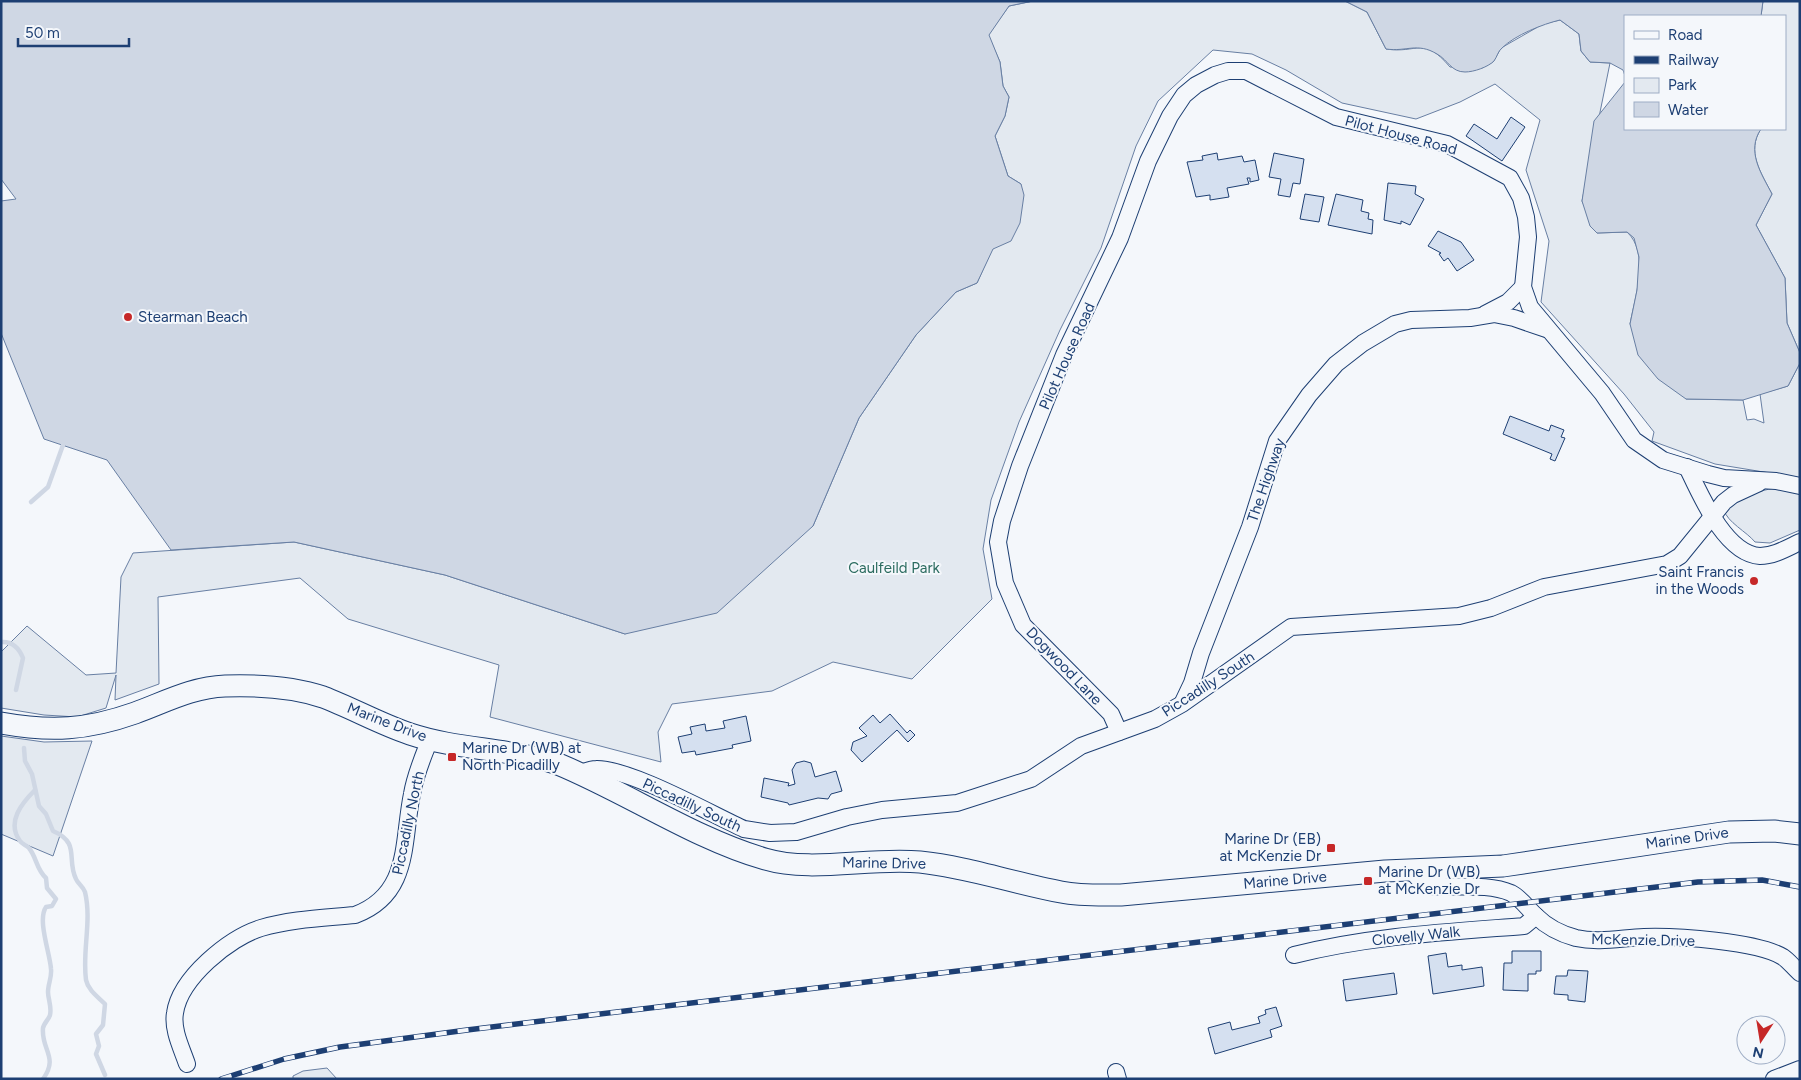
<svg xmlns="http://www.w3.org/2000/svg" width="1801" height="1080" viewBox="0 0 1801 1080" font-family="Figtree,sans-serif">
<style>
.green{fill:#e3e9f0;stroke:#687fa3}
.water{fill:#cfd7e4;stroke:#687fa3}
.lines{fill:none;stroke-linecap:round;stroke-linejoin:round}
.stream{stroke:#cfd7e4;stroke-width:4.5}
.building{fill:#d5e0f0;stroke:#1d3f73}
.minor-casing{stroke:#1d3f73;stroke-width:18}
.major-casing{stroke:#1d3f73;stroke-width:23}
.minor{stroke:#f4f7fb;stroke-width:16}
.major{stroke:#f4f7fb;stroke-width:21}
.rail-casing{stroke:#1d3f73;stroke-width:5.5}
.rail{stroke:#f4f7fb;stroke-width:4;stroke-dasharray:11;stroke-linecap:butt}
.poi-dot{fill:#c62828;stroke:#f4f7fb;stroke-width:2}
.labels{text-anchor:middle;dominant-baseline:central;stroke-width:4;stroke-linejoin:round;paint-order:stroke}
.street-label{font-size:15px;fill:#1d3f73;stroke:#f4f7fb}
.poi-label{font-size:15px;fill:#1d3f73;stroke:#f4f7fb;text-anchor:start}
.park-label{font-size:15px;fill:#2c6c60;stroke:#f4f7fb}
</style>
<rect width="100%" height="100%" fill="#f4f7fb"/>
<g class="green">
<path d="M1033 1H1345L1367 12 1386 49C1418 54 1423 35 1450 67L1482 68 1493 62 1501 48 1543 24 1560 20 1579 34 1581 51 1590 62 1610 63 1582 201 1597 233 1627 232C1650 253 1635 297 1630 324L1686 399 1743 400 1747 420 1754 419 1764 423 1760 394 1788 386 1800 363V478L1715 464 1652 441 1654 432 1624 394 1541 302 1549 241 1526 170 1540 120 1495 84 1460 102 1416 119 1342 103 1286 70 1252 54 1213 50 1158 101 1136 146 1101 248 1060 330 1019 422 991 500 983 549 992 599 912 679 833 662 772 691 672 704 658 732 661 762 490 717 499 665 348 619 300 578 158 597 159 684 115 700 116 675 106 708 77 717 44 715 1 708V652L27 626 86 675 116 673 121 577 133 553 294 542 445 575 625 634 813 526 859 418 916 335 956 292 977 283 1021 184 1008 176 995 136 1005 116 1009 97 1003 86 1000 62 988 35 1009 6Z"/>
<path d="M1763 1H1800V353L1787 323 1785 278 1756 225 1772 194C1761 173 1746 151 1761 129H1785V16H1761Z"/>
<path d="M1775 488 1800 494V530L1770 543 1755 542C1747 532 1727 522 1724 510 1737 497 1758 491 1775 488Z"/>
<path d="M1 736 44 742 92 741 53 856 1 834Z"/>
<path d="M327 1068 337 1079H293V1076L303 1071Z"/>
</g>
<g class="water">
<path d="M1 1H1033L1009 6 989 35 1000 62 1003 86 1009 97 1005 116 995 136 1008 176 1021 184 1024 195 1020 223 1011 241 993 249 977 283 956 292 916 335 859 418 813 526 717 613 625 634 445 575 294 542 171 550 107 460 44 439 1 333V201L16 199 1 179Z"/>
<path d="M1345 1H1763L1761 16H1625V76L1623 70 1610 63 1590 62 1581 51 1579 34 1560 20C1543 24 1515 35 1502 48 1498 51 1497 57 1494 61 1488 67 1474 72 1465 72 1451 72 1448 60 1437 54 1417 42 1407 52 1386 49L1367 12Z"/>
<path d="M1625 82V129H1761C1746 151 1761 173 1772 194L1756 225 1785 278 1787 323 1800 353V363L1788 386 1743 400 1686 399 1658 379 1638 355 1630 324 1637 290 1639 257 1634 238 1627 232 1597 233 1590 226 1582 201 1594 121Z"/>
</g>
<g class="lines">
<g class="stream">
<path d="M31 502 48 487 63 445"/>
<path d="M1 642C13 641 19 648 23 658L16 690"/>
<path d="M24 748 25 761 32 774 39 806 46 814 53 831C81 843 66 859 76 879 78 884 83 886 85 892 92 921 82 951 86 980 88 990 98 997 105 1004L103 1025 96 1034 99 1046 96 1054 105 1075"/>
<path d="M35 790C22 803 6 822 20 841 22 844 26 845 29 848 37 858 36 869 46 878L47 888 56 899 52 906 46 907C37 920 50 953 51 969 52 977 48 984 48 992 48 999 52 1007 50 1015 49 1019 44 1023 43 1028 41 1050 59 1057 43 1079"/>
</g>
</g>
<g class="building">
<path d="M1511 117 1525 127 1502 161 1466 136 1474 124 1497 139Z"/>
<path d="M1217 153 1218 160 1242 156 1244 162 1255 160 1259 180 1250 182V178H1247L1249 184 1227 188 1229 197 1210 200V195L1196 197 1187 162 1203 160 1202 156Z"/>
<path d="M1274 153 1304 159 1300 184 1293 183 1290 197 1278 195 1281 179 1269 177Z"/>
<path d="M1388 183 1416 186 1415 194 1424 199 1410 225 1401 221V224L1384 220Z"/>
<path d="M1305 194 1324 197 1319 222 1300 219Z"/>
<path d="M1336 194 1363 200 1361 211 1369 213 1368 219 1373 220 1372 234 1328 225Z"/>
<path d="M1438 231 1461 242 1474 260 1457 271 1448 258 1444 261 1439 254 1441 253 1428 246Z"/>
<path d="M1510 416 1549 431 1551 425 1564 430 1561 437 1565 438 1555 461 1550 459 1552 454 1503 434Z"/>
<path d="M890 714 907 733 910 730 915 735 908 742 897 730 862 762 851 750 853 742 867 736 859 728 873 715 880 723Z"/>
<path d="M746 716 751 741 732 745 733 748 696 755 695 751 682 753 678 737 692 734 690 727 705 724 706 731 725 728 723 721Z"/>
<path d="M804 761 811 763 815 777 836 771 842 791 831 794 828 799 818 798 789 805 788 803 761 797 764 778 789 783 788 786 795 784 792 770 796 763Z"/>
<path d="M1512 951H1541V971H1536V974H1528V991L1503 990 1504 963H1512Z"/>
<path d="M1446 953 1448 967 1462 965V970L1482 967 1484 986 1433 994 1428 956Z"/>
<path d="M1568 970 1588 971 1585 1002 1568 1000V995L1554 994 1556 976H1567Z"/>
<path d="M1394 973 1397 994 1346 1001 1343 980Z"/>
<path d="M1276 1007 1282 1026 1270 1030 1272 1037 1215 1054 1208 1028 1230 1022 1232 1030 1260 1023 1258 1017 1266 1014 1265 1010Z"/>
</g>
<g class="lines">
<g class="minor-casing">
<g id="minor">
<path d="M1485 314 1508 302 1523 287"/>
<path d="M1687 467C1700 494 1725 554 1760 556 1774 556 1787 548 1800 542"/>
<path d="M1183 702 1192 683 1201 653 1250 527 1277 441 1309 395 1336 364 1363 343 1395 324 1411 320 1470 318 1494 314 1514 318 1546 329"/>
<path d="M1119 732 1111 714 1023 625 1005 583 998 542 1002 521 1020 466 1064 355 1120 238 1148 161 1170 116 1184 95 1196 85 1215 75 1228 71H1246L1336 117 1447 144 1510 178 1521 198 1526 217 1528 237 1523 287 1530 307 1602 393 1634 440 1663 460 1708 474 1724 478 1776 481 1800 486"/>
<path d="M581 773C586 771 591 769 596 769 629 768 711 814 744 829L770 833 796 832 847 817 882 810 957 803 1031 779 1081 746 1155 719 1182 704 1291 627 1459 616 1491 608 1544 587 1667 564 1680 556 1724 502 1733 495 1759 483"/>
<path d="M1411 870 1423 884 1431 886C1456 888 1488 883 1511 893 1521 898 1528 909 1536 916 1547 927 1561 934 1576 938 1598 943 1621 938 1644 937 1676 936 1757 941 1783 957 1789 961 1794 968 1800 973"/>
<path d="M1294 955C1369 936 1447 932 1524 926L1536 916"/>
<path d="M187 1064C182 1049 172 1030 175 1013 180 978 229 938 261 928 291 919 325 918 355 915 411 894 402 842 412 794 415 775 423 757 430 739"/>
<path d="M1116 1072 1118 1079"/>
<path d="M1774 1079 1800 1069"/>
</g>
</g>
<g class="major-casing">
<path id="major" d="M1 723C51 732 87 730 135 713 165 702 193 687 225 686 256 685 293 687 323 697 352 708 380 724 410 734 458 750 510 748 558 764 626 792 695 839 765 859 812 873 870 857 920 862 968 867 1013 883 1061 892 1081 896 1101 895 1121 895L1385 871 1503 866 1729 832 1774 831 1800 834"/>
</g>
<use href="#minor" class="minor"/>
<use href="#major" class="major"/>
<g class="rail-casing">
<path id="rail" d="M221 1079 284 1059 340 1047 467 1030 1698 882 1762 880 1800 887"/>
</g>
<use href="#rail" class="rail"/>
</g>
<g class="poi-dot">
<circle cx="128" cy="317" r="5"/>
<circle cx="1754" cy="581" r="5"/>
<rect x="447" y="752" width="10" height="10" rx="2.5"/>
<rect x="1326" y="843" width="10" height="10" rx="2.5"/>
<rect x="1363" y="876" width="10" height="10" rx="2.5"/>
</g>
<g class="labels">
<g class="street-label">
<text transform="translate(1401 135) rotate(15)">Pilot House Road</text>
<text transform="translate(1067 356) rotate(-66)">Pilot House Road</text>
<text transform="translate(1266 480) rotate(-71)">The Highway</text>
<text transform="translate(1064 666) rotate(46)">Dogwood Lane</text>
<text transform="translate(1208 684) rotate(-33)">Piccadilly South</text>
<text transform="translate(387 722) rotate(21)">Marine Drive</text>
<text transform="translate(692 805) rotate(25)">Piccadilly South</text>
<text transform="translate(408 823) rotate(-78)">Piccadilly North</text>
<text transform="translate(1687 838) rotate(-8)">Marine Drive</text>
<text transform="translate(884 863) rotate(1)">Marine Drive</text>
<text transform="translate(1285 880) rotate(-5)">Marine Drive</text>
<text transform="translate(1416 936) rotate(-6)">Clovelly Walk</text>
<text transform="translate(1643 940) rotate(1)">McKenzie Drive</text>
</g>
<g class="poi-label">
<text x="138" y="317">Stearman Beach</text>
<text x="1744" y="572" text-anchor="end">Saint Francis<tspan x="1744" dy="17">in the Woods</tspan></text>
<text x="462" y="748">Marine Dr (WB) at<tspan x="462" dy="17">North Picadilly</tspan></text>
<text x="1321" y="839" text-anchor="end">Marine Dr (EB)<tspan x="1321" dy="17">at McKenzie Dr</tspan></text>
<text x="1378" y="872">Marine Dr (WB)<tspan x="1378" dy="17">at McKenzie Dr</tspan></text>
</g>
<g class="park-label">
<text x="894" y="568">Caulfeild Park</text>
</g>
</g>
<rect width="1801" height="1080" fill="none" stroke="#1d3f73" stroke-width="5"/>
<rect x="1624" y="15" width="162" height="115" fill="#f4f7fb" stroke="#9eadc5"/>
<rect x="1634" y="31" width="25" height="8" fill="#f4f7fb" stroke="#9eadc5"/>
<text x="1668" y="40" font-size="15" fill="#1d3f73">Road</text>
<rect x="1634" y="56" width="25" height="8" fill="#1d3f73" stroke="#9eadc5"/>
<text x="1668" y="65" font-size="15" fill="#1d3f73">Railway</text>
<rect x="1634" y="78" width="25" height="15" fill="#e3e9f0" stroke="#9eadc5"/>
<text x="1668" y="90" font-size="15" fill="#1d3f73">Park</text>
<rect x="1634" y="102" width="25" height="15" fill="#cfd7e4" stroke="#9eadc5"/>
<text x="1668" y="115" font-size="15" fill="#1d3f73">Water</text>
<g transform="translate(1761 1040) rotate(192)"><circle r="24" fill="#f4f7fb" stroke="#9eadc5"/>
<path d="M0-4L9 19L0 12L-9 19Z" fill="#c62828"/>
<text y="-8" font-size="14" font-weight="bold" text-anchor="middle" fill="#1d3f73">N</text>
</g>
<path d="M18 38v8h111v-8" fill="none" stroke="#1d3f73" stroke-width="2.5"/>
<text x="25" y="38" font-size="15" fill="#1d3f73" stroke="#f4f7fb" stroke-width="4" paint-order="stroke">50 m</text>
</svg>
